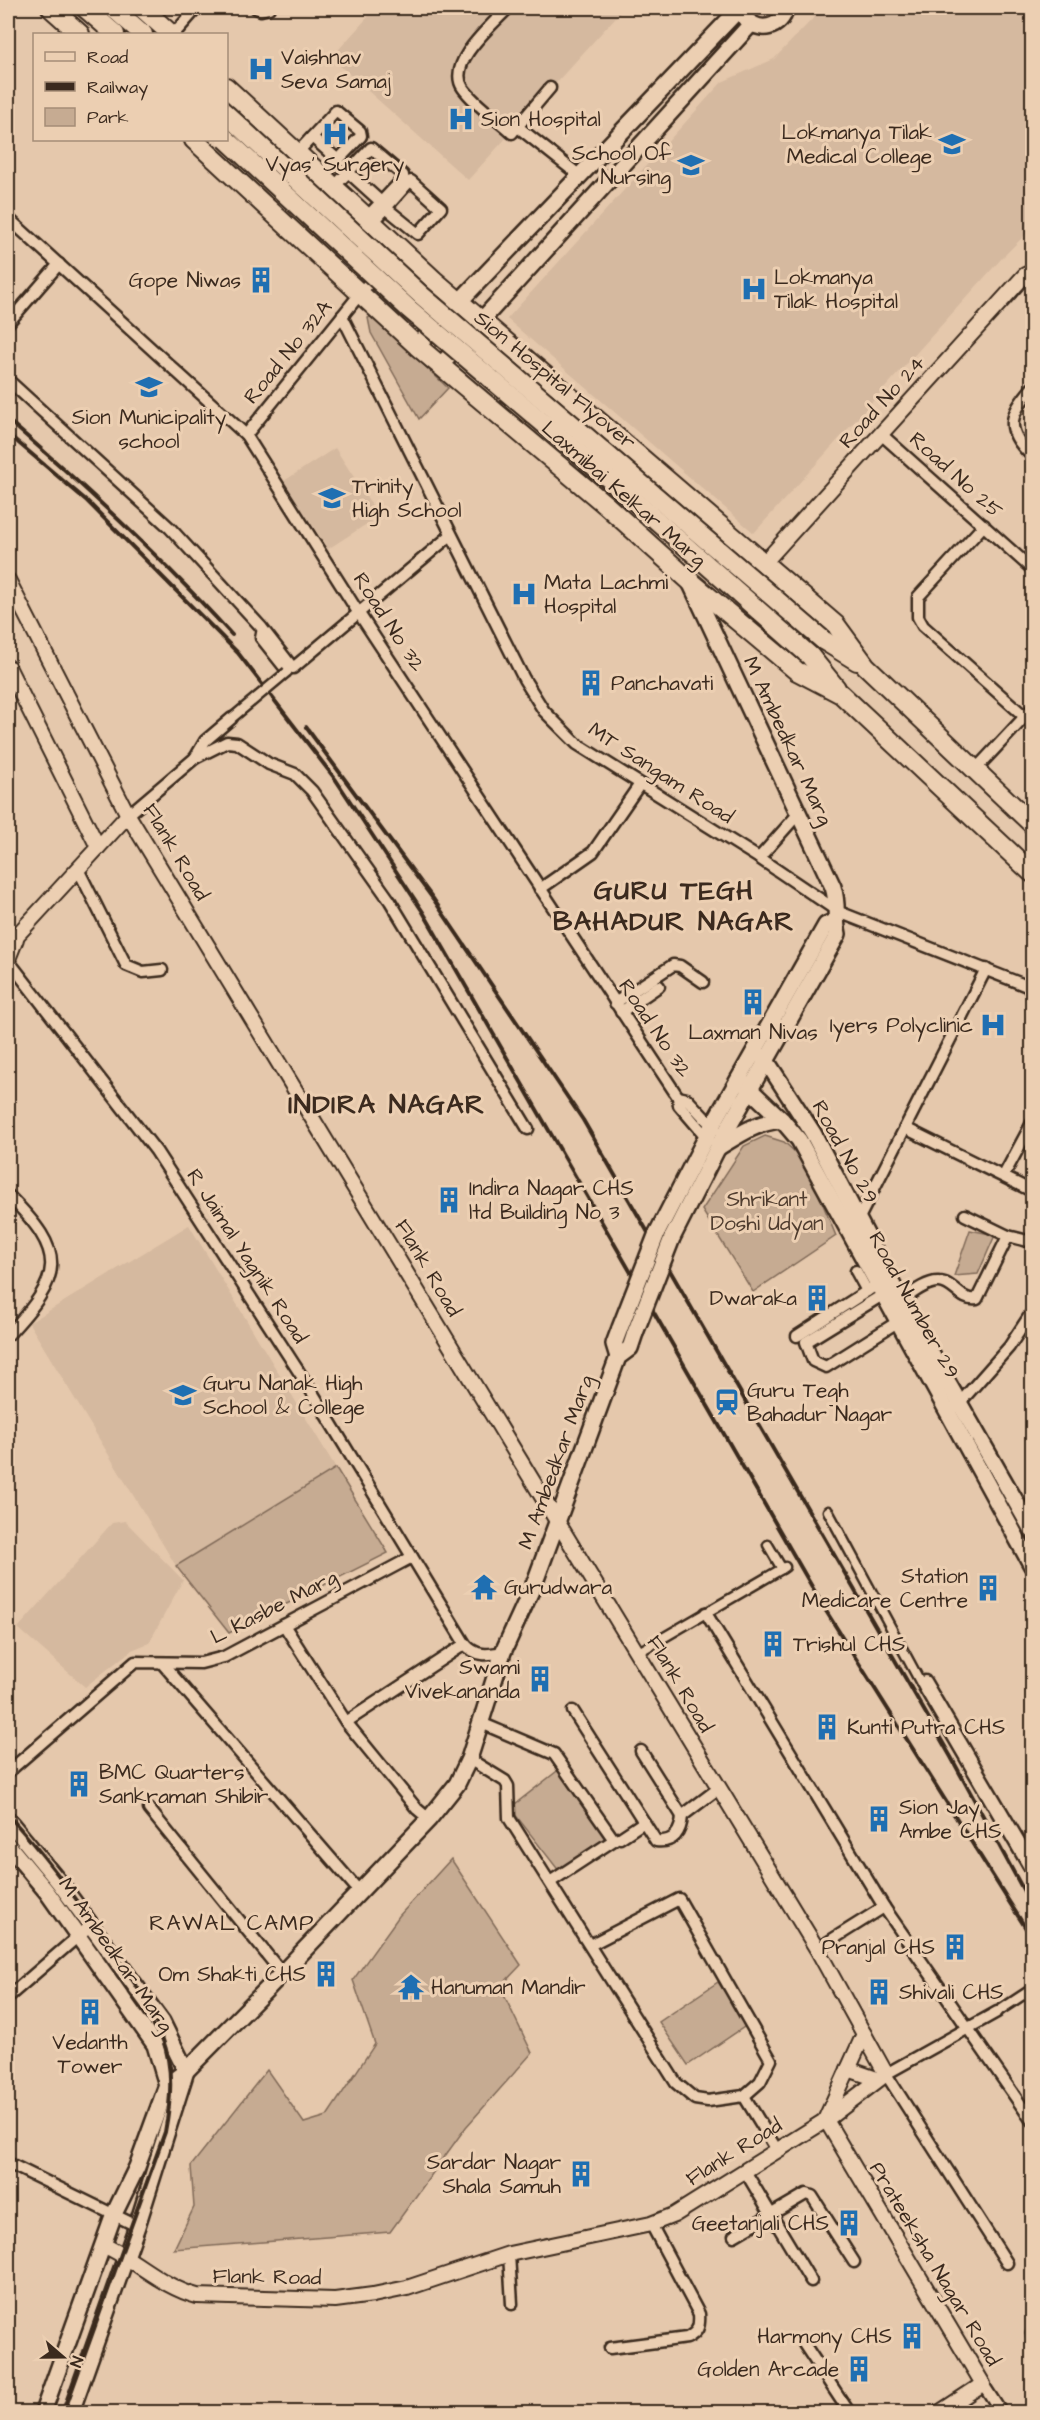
<svg xmlns="http://www.w3.org/2000/svg" width="1040" height="2420" viewBox="0 0 1040 2420" font-family="'Architects Daughter',sans-serif">
<style>
.built{fill:#d5b99f}
.green{fill:#c6ab92;stroke:#806a58;stroke-width:1.5}
.lines{fill:none;stroke-linecap:round;stroke-linejoin:round}
.pedestrian-casing{stroke:#3b2a1e;stroke-width:13}
.minor-casing{stroke:#3b2a1e;stroke-width:15}
.tertiary-casing{stroke:#3b2a1e;stroke-width:18}
.secondary-casing{stroke:#3b2a1e;stroke-width:20}
.trunk-casing{stroke:#3b2a1e;stroke-width:22}
.pedestrian{stroke:#eccfb2;stroke-width:8}
.minor{stroke:#eccfb2;stroke-width:10}
.tertiary{stroke:#eccfb2;stroke-width:14}
.secondary{stroke:#eccfb2;stroke-width:15}
.trunk{stroke:#eccfb2;stroke-width:18}
.rail{stroke:#3b2a1e;stroke-width:4}
.pedestrian-bridge-casing{stroke:#3b2a1e;stroke-width:13;stroke-linecap:butt}
.secondary-bridge-casing{stroke:#3b2a1e;stroke-width:20;stroke-linecap:butt}
.trunk-bridge-casing{stroke:#3b2a1e;stroke-width:22;stroke-linecap:butt}
.pedestrian-bridge{stroke:#eccfb2;stroke-width:8}
.secondary-bridge{stroke:#eccfb2;stroke-width:15}
.trunk-bridge{stroke:#eccfb2;stroke-width:18}
.labels{text-anchor:middle;dominant-baseline:central;stroke-width:6;stroke-linejoin:round;paint-order:stroke}
.poi-label{font-size:21px;fill:#3b2a1e;stroke:#eccfb2;text-anchor:start}
.street-label{font-size:21px;fill:#3b2a1e;stroke:#eccfb2}
.park-label{font-size:21px;fill:#503d2f;stroke:#eccfb2}
.neighbourhood-label{font-size:22px;letter-spacing:1.5px;fill:#3b2a1e;stroke:#eccfb2}
.district-label{font-size:27px;font-weight:bold;letter-spacing:1.5px;fill:#3b2a1e;stroke:#eccfb2}
</style>
<rect width="100%" height="100%" fill="#e5c8ac"/>
<filter id="ink" filterUnits="userSpaceOnUse"><feTurbulence type="fractalNoise" baseFrequency=".0167" numOctaves="2"/><feDisplacementMap in="SourceGraphic" scale="12" xChannelSelector="R" yChannelSelector="G"/><feConvolveMatrix kernelMatrix="1 2 1 2 8 2 1 2 1" color-interpolation-filters="sRGB"/></filter>
<g filter="url(#ink)">
<g class="built">
<path d="M376 8H624L468 180 331 58Z"/>
<path d="M823 8H1032V228L1002 258 754 533 507 319 722 82 774 59Z"/>
<path d="M335 448 379 516 328 549 284 481Z"/>
<path d="M189 1225 336 1468 176 1566 29 1323Z"/>
<path d="M125 1521 183 1580 149 1643 132 1650 85 1687 18 1628 112 1523Z"/>
</g>
<g class="green">
<path d="M372 316 448 388 419 419 371 333 368 318Z"/>
<path d="M765 1136 784 1142 805 1161 836 1236 753 1292 702 1210 744 1146Z"/>
<path d="M970 1230 995 1235 978 1274 954 1276Z"/>
<path d="M336 1468 388 1553 229 1633 176 1566Z"/>
<path d="M561 1768 614 1836 563 1876 510 1808Z"/>
<path d="M451 1859 521 1965 500 1987 532 2053 466 2127 390 2232 174 2249 194 2207 191 2166 267 2070 304 2123 327 2116 375 2044 353 1980 399 1916Z"/>
<path d="M718 1982 747 2025 688 2065 659 2022Z"/>
</g>
<g class="lines">
<g class="pedestrian-casing">
<g id="pedestrian">
<path d="M262 628 260 638 287 672"/>
<path d="M828 1511 924 1689 1032 1874"/>
<path d="M768 1545 782 1569"/>
<path d="M637 1653 785 1567"/>
<path d="M997 2012 1032 1989"/>
</g>
</g>
<g class="minor-casing">
<g id="minor">
<path d="M256 8 261 10 269 8"/>
<path d="M508 8C492 25 446 63 463 88 475 105 497 119 512 133L550 88"/>
<path d="M174 34 197 8"/>
<path d="M518 127 580 176"/>
<path d="M312 137 338 160"/>
<path d="M297 153 336 111 360 131 361 136 322 177"/>
<path d="M348 172 381 202"/>
<path d="M333 188 371 148 403 175V179L366 218"/>
<path d="M8 218 246 435 358 612 678 1097"/>
<path d="M372 224 386 208 409 182 411 181 441 208 418 234 386 208"/>
<path d="M342 316 524 679 544 711 577 744 759 858 839 912 1032 988"/>
<path d="M8 323 59 264"/>
<path d="M8 380 170 528 262 628 293 668 451 535"/>
<path d="M1032 388C1009 415 1004 430 1032 456"/>
<path d="M881 434 1032 569"/>
<path d="M246 435 389 258"/>
<path d="M984 525 918 597V617L923 626 1032 723"/>
<path d="M195 758 227 742 237 743 269 764 295 774 312 791 390 901 528 1129"/>
<path d="M975 770 1032 709"/>
<path d="M128 815 195 758 205 741 232 718"/>
<path d="M759 858 799 813"/>
<path d="M78 869 126 965 143 972 162 970"/>
<path d="M540 889 593 852 640 784"/>
<path d="M8 960 156 1151 312 1392 465 1644C476 1657 488 1655 503 1652"/>
<path d="M615 1003 673 965 680 966 703 982"/>
<path d="M621 1012 659 986"/>
<path d="M905 1128 1032 1191"/>
<path d="M709 1140 679 1105 678 1097 687 1099 716 1130"/>
<path d="M1004 1175 1032 1123"/>
<path d="M8 1195C68 1254 63 1276 8 1335"/>
<path d="M965 1215 1008 1236 1032 1242"/>
<path d="M855 1221 859 1218 986 969"/>
<path d="M856 1271 867 1291"/>
<path d="M884 1294 806 1342 813 1361 826 1367 899 1321"/>
<path d="M901 1301C911 1294 927 1281 939 1282 954 1282 960 1302 977 1299L1008 1236"/>
<path d="M797 1336 878 1284"/>
<path d="M956 1407 1009 1347 1032 1312"/>
<path d="M706 1613 884 1907 817 1949"/>
<path d="M284 1625 346 1722 417 1809 429 1819"/>
<path d="M162 1663 359 1891"/>
<path d="M925 1681 1032 1863"/>
<path d="M573 1711 644 1822 620 1838"/>
<path d="M346 1722 465 1644"/>
<path d="M481 1723 554 1754 614 1840 550 1882"/>
<path d="M641 1751 682 1816"/>
<path d="M469 1759 505 1781 508 1786 509 1818 676 2083 695 2099 708 2101 744 2096 760 2082 771 2060 679 1899 590 1945"/>
<path d="M8 1772 135 1662 201 1663 224 1657 412 1557"/>
<path d="M149 1809 281 1972"/>
<path d="M644 1822 656 1841C674 1843 681 1832 682 1816L719 1788"/>
<path d="M884 1907 1032 2121"/>
<path d="M8 1997 91 1925"/>
<path d="M997 2012 886 2074 1007 2263"/>
<path d="M744 2096 777 2150"/>
<path d="M8 2163 137 2226"/>
<path d="M745 2171 811 2281"/>
<path d="M734 2236 806 2194 812 2196 854 2262"/>
<path d="M509 2254 512 2304"/>
<path d="M1032 2333V2334"/>
<path d="M804 2344 849 2412"/>
<path d="M610 2348 687 2338C698 2332 700 2327 699 2314L651 2224"/>
<path d="M983 2384 1001 2412"/>
</g>
</g>
<g class="tertiary-casing">
<g id="tertiary">
<path d="M764 563 1025 275 1032 272"/>
<path d="M8 580 128 815 817 1949 886 2074 826 2120 674 2215 651 2224 509 2254 407 2288 373 2295 335 2300 197 2296C162 2287 137 2260 103 2245"/>
<path d="M8 667 98 847"/>
<path d="M8 945 128 815"/>
<path d="M8 959 16 939"/>
<path d="M848 2069 877 2079"/>
<path d="M826 2118 864 2034"/>
<path d="M826 2120 983 2384 940 2412"/>
</g>
</g>
<g class="secondary-casing">
<g id="secondary">
<path d="M745 18C760 34 781 28 786 8"/>
<path d="M417 346 740 8"/>
<path d="M441 365 751 24"/>
<path d="M755 1051 767 1062 813 1133 901 1301 1032 1530"/>
<path d="M739 1079 782 1120 799 1140 1032 1566"/>
<path d="M719 1147C740 1134 757 1122 782 1120"/>
<path d="M657 1233 712 1126 826 925 835 921"/>
<path d="M672 1238 723 1137 838 934C834 916 839 906 833 887L691 584"/>
<path d="M618 1357 614 1344 620 1328"/>
<path d="M8 1820 59 1882 162 2022 186 2071 137 2226 71 2412"/>
<path d="M8 1845 47 1892 155 2045 167 2085 137 2167 114 2214 43 2412"/>
<path d="M167 2085 186 2071 267 1989 429 1819 457 1784 469 1759 503 1652 535 1582 618 1357 630 1348 635 1333"/>
</g>
</g>
<g class="trunk-casing">
<g id="trunk">
<path d="M51 8 80 34"/>
<path d="M85 8 115 34"/>
<path d="M113 8 143 34"/>
<path d="M142 8 171 34"/>
<path d="M226 87 434 280 836 625 866 666 1032 824"/>
<path d="M194 140 417 346 607 506 690 581 797 671 841 694 1032 873"/>
<path d="M823 640 857 661"/>
<path d="M810 656 836 688"/>
</g>
</g>
<use href="#pedestrian" class="pedestrian"/>
<use href="#minor" class="minor"/>
<use href="#tertiary" class="tertiary"/>
<use href="#secondary" class="secondary"/>
<use href="#trunk" class="trunk"/>
<g class="rail">
<path d="M8 420C87 488 162 558 232 635"/>
<path d="M8 434 87 501 238 653 336 780 423 912 826 1611 1032 1938"/>
<path d="M306 727 434 900 583 1120 951 1757 1032 1906"/>
<path d="M8 1815C47 1857 80 1903 112 1950 131 1977 151 2005 162 2037 174 2069 171 2100 165 2132L64 2412"/>
</g>
<g class="pedestrian-bridge-casing">
<path id="pedestrian-bridge" d="M232 718 287 672"/>
</g>
<g class="secondary-bridge-casing">
<g id="secondary-bridge">
<path d="M620 1328 657 1233"/>
<path d="M635 1333 672 1238"/>
</g>
</g>
<g class="trunk-bridge-casing">
<g id="trunk-bridge">
<path d="M226 114 421 295 823 640"/>
<path d="M226 139 409 309 621 489 810 656"/>
</g>
</g>
<use href="#pedestrian-bridge" class="pedestrian-bridge"/>
<use href="#secondary-bridge" class="secondary-bridge"/>
<use href="#trunk-bridge" class="trunk-bridge"/>
</g>
</g>
<defs>
<g id="hospital-bare" transform="scale(2.07)"><path d="M-5-5h3v3.5h4V-5h3V5h-3V1.5h-4V5h-3Z" fill="#1f6fb2" stroke="#eccfb2" stroke-width="2.5" paint-order="stroke"/></g>
<g id="university-bare" transform="scale(2.07)"><path d="M0-5L7-2L0 1L-7-2ZM-4 1L0 2.5L4 1V4Q0 6-4 4Z" fill="#1f6fb2" stroke="#eccfb2" stroke-width="2.5" paint-order="stroke"/></g>
<g id="building-bare" transform="scale(2.07)"><path d="M-4-6H4V6H1V3H-1V6H-4ZM-2.5-4.3h1.7v1.8h-1.7ZM.8-4.3h1.7v1.8H.8ZM-2.5-1h1.7V.8h-1.7ZM.8-1h1.7V.8H.8Z" fill="#1f6fb2" stroke="#eccfb2" stroke-width="2.5" paint-order="stroke"/></g>
<g id="school-bare" transform="scale(2.07)"><path d="M0-5L7-2L0 1L-7-2ZM-4 1L0 2.5L4 1V4Q0 6-4 4Z" fill="#1f6fb2" stroke="#eccfb2" stroke-width="2.5" paint-order="stroke"/></g>
<g id="station-bare" transform="scale(2.07)"><path d="M-3-6H3Q5-6 5-4V2Q5 4 3 4L4.5 6H3L1.5 4h-3L-3 6H-4.5L-3 4Q-5 4-5 2V-4Q-5-6-3-6ZM-3.5-4v3h7v-3ZM-3.5 1v1.5H-2V1ZM2 1v1.5H3.5V1Z" fill="#1f6fb2" stroke="#eccfb2" stroke-width="2.5" paint-order="stroke"/></g>
<g id="temple-bare" transform="scale(2.07)"><path d="M0-6L5-2H3V0L6.5 2.5H4V6H1.5V3h-3V6H-4V2.5H-6.5L-3 0V-2H-5Z" fill="#1f6fb2" stroke="#eccfb2" stroke-width="2.5" paint-order="stroke"/></g>
</defs>
<g fill-rule="evenodd">
<use href="#hospital-bare" x="261" y="69"/>
<use href="#hospital-bare" x="461" y="119"/>
<use href="#hospital-bare" x="335" y="134"/>
<use href="#university-bare" x="952" y="144"/>
<use href="#university-bare" x="691" y="165"/>
<use href="#building-bare" x="261" y="280"/>
<use href="#hospital-bare" x="754" y="289"/>
<use href="#school-bare" x="149" y="387"/>
<use href="#school-bare" x="332" y="498"/>
<use href="#hospital-bare" x="524" y="594"/>
<use href="#building-bare" x="591" y="683"/>
<use href="#building-bare" x="753" y="1002"/>
<use href="#hospital-bare" x="993" y="1025"/>
<use href="#building-bare" x="449" y="1200"/>
<use href="#building-bare" x="817" y="1298"/>
<use href="#university-bare" x="183" y="1395"/>
<use href="#station-bare" x="727" y="1402"/>
<use href="#temple-bare" x="484" y="1587"/>
<use href="#building-bare" x="988" y="1588"/>
<use href="#building-bare" x="773" y="1644"/>
<use href="#building-bare" x="540" y="1679"/>
<use href="#building-bare" x="827" y="1727"/>
<use href="#building-bare" x="79" y="1784"/>
<use href="#building-bare" x="879" y="1819"/>
<use href="#building-bare" x="955" y="1947"/>
<use href="#building-bare" x="326" y="1974"/>
<use href="#temple-bare" x="411" y="1987"/>
<use href="#building-bare" x="879" y="1992"/>
<use href="#building-bare" x="90" y="2012"/>
<use href="#building-bare" x="581" y="2174"/>
<use href="#building-bare" x="849" y="2223"/>
<use href="#building-bare" x="912" y="2336"/>
<use href="#building-bare" x="859" y="2369"/>
</g>
<g class="labels">
<g class="poi-label">
<text x="281" y="57">Vaishnav<tspan x="281" dy="24">Seva Samaj</tspan></text>
<text x="481" y="119">Sion Hospital</text>
<text x="932" y="132" text-anchor="end">Lokmanya Tilak<tspan x="932" dy="24">Medical College</tspan></text>
<text x="671" y="153" text-anchor="end">School Of<tspan x="671" dy="24">Nursing</tspan></text>
<text x="335" y="164" text-anchor="middle">Vyas' Surgery</text>
<text x="774" y="277">Lokmanya<tspan x="774" dy="24">Tilak Hospital</tspan></text>
<text x="241" y="280" text-anchor="end">Gope Niwas</text>
<text x="149" y="417" text-anchor="middle">Sion Municipality<tspan x="149" dy="24">school</tspan></text>
<text x="352" y="486">Trinity<tspan x="352" dy="24">High School</tspan></text>
<text x="544" y="582">Mata Lachmi<tspan x="544" dy="24">Hospital</tspan></text>
<text x="611" y="683">Panchavati</text>
<text x="973" y="1025" text-anchor="end">Iyers Polyclinic</text>
<text x="753" y="1032" text-anchor="middle">Laxman Nivas</text>
<text x="469" y="1188">Indira Nagar CHS<tspan x="469" dy="24">ltd Building No 3</tspan></text>
<text x="797" y="1298" text-anchor="end">Dwaraka</text>
<text x="203" y="1383">Guru Nanak High<tspan x="203" dy="24">School &amp; College</tspan></text>
<text x="747" y="1390">Guru Tegh<tspan x="747" dy="24">Bahadur Nagar</tspan></text>
<text x="968" y="1576" text-anchor="end">Station<tspan x="968" dy="24">Medicare Centre</tspan></text>
<text x="504" y="1587">Gurudwara</text>
<text x="793" y="1644">Trishul CHS</text>
<text x="520" y="1667" text-anchor="end">Swami<tspan x="520" dy="24">Vivekananda</tspan></text>
<text x="847" y="1727">Kunti Putra CHS</text>
<text x="99" y="1772">BMC Quarters<tspan x="99" dy="24">Sankraman Shibir</tspan></text>
<text x="899" y="1807">Sion Jay<tspan x="899" dy="24">Ambe CHS</tspan></text>
<text x="935" y="1947" text-anchor="end">Pranjal CHS</text>
<text x="306" y="1974" text-anchor="end">Om Shakti CHS</text>
<text x="431" y="1987">Hanuman Mandir</text>
<text x="899" y="1992">Shivali CHS</text>
<text x="90" y="2042" text-anchor="middle">Vedanth<tspan x="90" dy="24">Tower</tspan></text>
<text x="561" y="2162" text-anchor="end">Sardar Nagar<tspan x="561" dy="24">Shala Samuh</tspan></text>
<text x="829" y="2223" text-anchor="end">Geetanjali CHS</text>
<text x="892" y="2336" text-anchor="end">Harmony CHS</text>
<text x="839" y="2369" text-anchor="end">Golden Arcade</text>
</g>
<g class="street-label">
<text transform="translate(288 352) rotate(-51)">Road No 32A</text>
<text transform="translate(555 380) rotate(40)">Sion Hospital Flyover</text>
<text transform="translate(882 402) rotate(-48)">Road No 24</text>
<text transform="translate(956 475) rotate(42)">Road No 25</text>
<text transform="translate(624 494) rotate(41)">Laxmibai Kelkar Marg</text>
<text transform="translate(389 622) rotate(57)">Road No 32</text>
<text transform="translate(788 741) rotate(65)">M Ambedkar Marg</text>
<text transform="translate(661 773) rotate(33)">MT Sangam Road</text>
<text transform="translate(176 852) rotate(59)">Flank Road</text>
<text transform="translate(655 1028) rotate(56)">Road No 32</text>
<text transform="translate(845 1152) rotate(61)">Road No 29</text>
<text transform="translate(247 1256) rotate(57)">R Jaimal Yagnik Road</text>
<text transform="translate(428 1268) rotate(59)">Flank Road</text>
<text transform="translate(914 1305) rotate(61)">Road Number 29</text>
<text transform="translate(556 1462) rotate(-70)">M Ambedkar Marg</text>
<text transform="translate(274 1607) rotate(-27)">L Kasbe Marg</text>
<text transform="translate(680 1684) rotate(59)">Flank Road</text>
<text transform="translate(116 1955) rotate(55)">M Ambedkar Marg</text>
<text transform="translate(734 2152) rotate(-32)">Flank Road</text>
<text transform="translate(935 2264) rotate(59)">Prateeksha Nagar Road</text>
<text transform="translate(267 2277) rotate(1)">Flank Road</text>
</g>
<g class="park-label">
<text x="767" y="1199">Shrikant<tspan x="767" dy="24">Doshi Udyan</tspan></text>
</g>
<g class="neighbourhood-label">
<text x="232" y="1923">RAWAL CAMP</text>
</g>
<g class="district-label">
<text x="674" y="891">GURU TEGH<tspan x="674" dy="31">BAHADUR NAGAR</tspan></text>
<text x="387" y="1105">INDIRA NAGAR</text>
</g>
</g>
<rect width="1040" height="2420" fill="none" stroke="#eccfb2" stroke-width="30"/>
<rect x="15" y="15" width="1010" height="2390" fill="none" stroke="#3b2a1e" stroke-width="2" filter="url(#ink)"/>
<rect x="33" y="33" width="195" height="108" fill="#eccfb2" stroke="#a58d77" stroke-width="1.5"/>
<rect x="45" y="52" width="30" height="9" fill="#eccfb2" stroke="#a58d77" stroke-width="1.5"/>
<text x="87" y="63" font-size="18" fill="#3b2a1e">Road</text>
<rect x="45" y="82" width="30" height="9" fill="#3b2a1e" stroke="#a58d77" stroke-width="1.5"/>
<text x="87" y="93" font-size="18" fill="#3b2a1e">Railway</text>
<rect x="45" y="108" width="30" height="18" fill="#c6ab92" stroke="#a58d77" stroke-width="1.5"/>
<text x="87" y="123" font-size="18" fill="#3b2a1e">Park</text>
<g transform="translate(63 2357) rotate(110)" stroke="#eccfb2" stroke-width="4.5" paint-order="stroke">
<path d="M0-4.5L10 22L0 15L-10 22Z" fill="#3b2a1e"/>
<text y="-9" font-size="16" font-weight="bold" text-anchor="middle" fill="#3b2a1e">N</text>
</g>
</svg>
